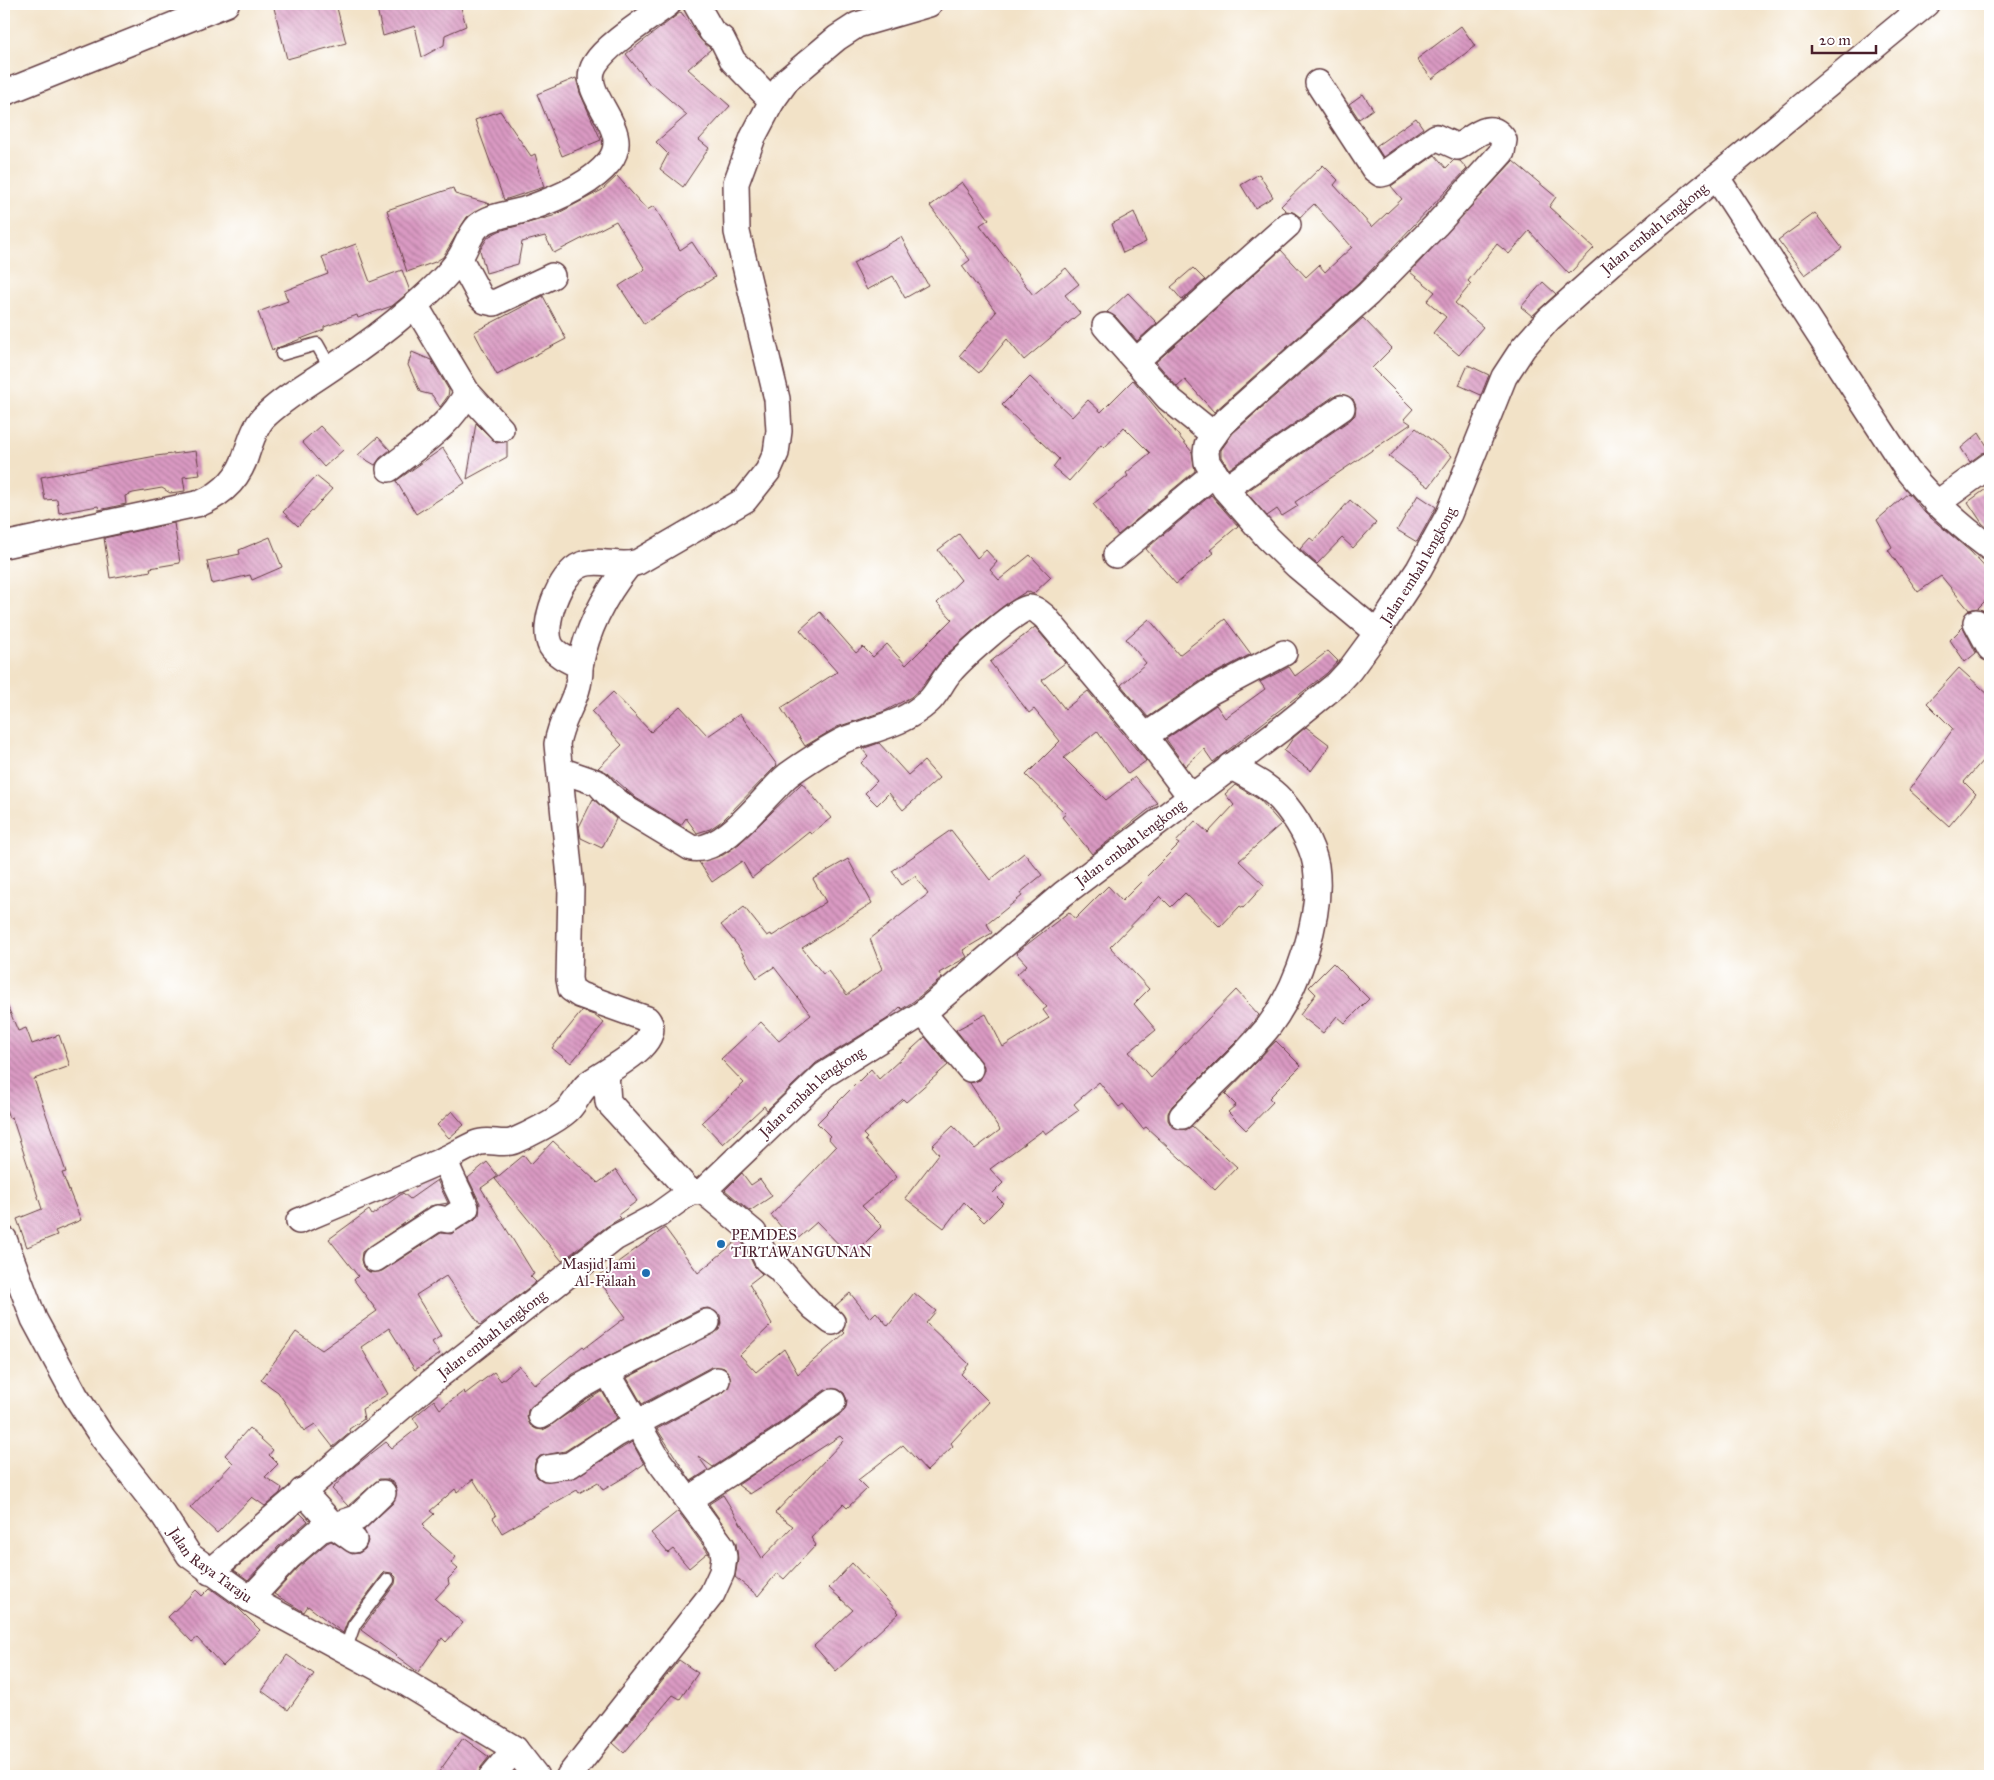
<svg xmlns="http://www.w3.org/2000/svg" width="1994" height="1780" viewBox="0 0 1994 1780" font-family="'IM FELL Great Primer',serif">
<style>
.building{fill:url(#building-back-hatch)}
.lines{fill:none;stroke-linecap:round;stroke-linejoin:round}
.service-casing{stroke:#633c42;stroke-width:15}
.minor-casing{stroke:#633c42;stroke-width:28}
.service{stroke:#fff;stroke-width:12}
.minor{stroke:#fff;stroke-width:25}
.poi-dot{fill:#1f6fb2;stroke:#fff;stroke-width:2}
.labels{text-anchor:middle;dominant-baseline:central;stroke-width:4;stroke-linejoin:round;paint-order:stroke}
.street-label{font-size:15px;fill:#4a1f2b;stroke:#fff}
.poi-label{font-size:15px;fill:#4a1f2b;stroke:#fff;text-anchor:start}
</style>
<defs>
<pattern id="building-back-hatch" width="6" height="6" patternUnits="userSpaceOnUse" patternTransform="scale(1.25)"><rect width="6" height="6" fill="#da9ac3"/><path d="M-1 5l2 2M0 0l6 6M5-1l2 2" fill="none" stroke="#b37d9f"/></pattern>
</defs>
<rect width="100%" height="100%" fill="#fff"/>
<filter id="ink" filterUnits="userSpaceOnUse"><feTurbulence type="fractalNoise" baseFrequency=".02" numOctaves="2"/><feDisplacementMap in="SourceGraphic" scale="10" xChannelSelector="R" yChannelSelector="G"/><feConvolveMatrix kernelMatrix="1 2 1 2 8 2 1 2 1" color-interpolation-filters="sRGB"/></filter>
<filter id="wash" filterUnits="userSpaceOnUse"><feTurbulence type="fractalNoise" baseFrequency=".0096" numOctaves="4" result="noise"/><feDisplacementMap in="SourceGraphic" scale="20" xChannelSelector="R" yChannelSelector="G"/><feGaussianBlur stdDeviation="1.12" result="paint"/><feColorMatrix in="noise" values="0 0 0 0 0 0 0 0 0 0 0 0 0 0 0 0 0 1.4 0 .05"/><feComposite in="paint" operator="in"/></filter>
<g filter="url(#wash)">
<rect width="100%" height="100%" fill="#f2e2c7"/>
<g id="blocks">
<g class="building">
<path d="M273 4H336L346 43 287 59Z"/>
<path d="M376 4H460L466 26 445 35 444 45 422 57 415 26 383 36Z"/>
<path d="M681 12 700 39 711 49 688 69 730 106 699 140 709 148 683 187 660 169 668 154 656 142 687 115 653 85 651 86 626 54Z"/>
<path d="M1461 26 1475 46 1432 79 1417 59Z"/>
<path d="M576 78 580 93 601 140 562 156 537 94Z"/>
<path d="M1363 94 1373 109 1359 119 1349 104Z"/>
<path d="M500 111 531 156 535 154 544 187 504 200 475 120Z"/>
<path d="M1416 118 1423 128 1383 157 1376 146Z"/>
<path d="M1435 155 1446 168 1454 160 1460 161 1467 169 1358 284 1214 412 1185 380 1177 387 1156 362 1281 250 1306 277 1319 265 1325 272 1352 247 1314 204 1300 217 1293 212 1286 211 1281 206 1323 165 1338 180 1334 185 1372 227 1402 199 1391 186Z"/>
<path d="M1513 161 1556 197 1549 207 1594 248 1569 274 1529 231 1509 254 1497 244 1468 281 1471 284 1455 303 1483 327 1459 355 1433 333 1446 317 1427 301 1435 292 1410 272Z"/>
<path d="M1259 174 1273 197 1255 208 1241 185Z"/>
<path d="M617 176 647 210 654 206 680 250 692 242 715 277 644 324 619 286 645 269 616 221 554 253 545 236 522 242 518 264 486 273 480 250 488 237 499 231 553 216 602 190Z"/>
<path d="M962 182 989 219 980 225 1033 295 1066 268 1079 284 1065 295 1080 313 1024 360 1007 339 979 373 959 356 996 312 962 266 970 260 930 206Z"/>
<path d="M453 188 455 194 490 204 467 217 443 257 435 262 407 272 387 210Z"/>
<path d="M1134 212 1146 242 1123 253 1112 224Z"/>
<path d="M1815 213 1842 248 1805 275 1778 240Z"/>
<path d="M901 237 928 285 905 298 893 276 867 290 853 263Z"/>
<path d="M356 244 370 282 402 270 410 291 392 306 358 318 357 315 324 327V330L272 350 258 312 288 301 284 291 328 274 322 257Z"/>
<path d="M1193 268 1205 280 1182 300 1171 287Z"/>
<path d="M1543 282 1556 294 1532 316 1521 307Z"/>
<path d="M1128 293 1157 323 1137 341 1116 317 1107 312Z"/>
<path d="M543 296 566 339 497 375 474 332Z"/>
<path d="M1363 318 1392 348 1372 368 1413 409 1404 419 1411 424 1295 502 1298 506 1282 516 1277 509 1267 516 1246 492 1350 420 1355 415 1356 407 1353 399 1341 394 1334 396 1229 469 1221 457V450L1233 433Z"/>
<path d="M412 352 431 360 449 390 448 396 440 407 432 395 420 392 408 365Z"/>
<path d="M1468 365 1489 375 1481 395 1459 385Z"/>
<path d="M1030 377 1072 417 1088 400 1101 412 1133 380 1192 452 1195 471 1118 535 1093 504 1128 476 1126 473 1150 453 1124 427 1104 448 1101 445 1069 481 1053 467 1059 459 1002 405Z"/>
<path d="M476 423 496 443 507 441V457L467 479Z"/>
<path d="M320 426 343 450 324 467 302 442Z"/>
<path d="M1416 428 1452 456 1429 487 1389 457Z"/>
<path d="M1979 433 1990 451 1982 453 1970 462 1961 448Z"/>
<path d="M378 437 390 450 380 458 375 465 358 455Z"/>
<path d="M443 448 465 483 416 514 396 481Z"/>
<path d="M196 451 200 475 183 477 185 491 170 493 162 488 133 493 125 496 126 504 99 510 98 506 59 513 57 499 45 500 41 477 156 456Z"/>
<path d="M316 476 332 489 298 526 283 512Z"/>
<path d="M1990 486V530L1982 523 1968 502Z"/>
<path d="M1908 493 1925 513 1971 552 1990 573V596L1978 608 1969 610 1941 576 1918 592 1888 550 1892 547 1877 520Z"/>
<path d="M1211 495 1238 526 1210 550 1214 553 1176 584 1146 549Z"/>
<path d="M1418 495 1436 507 1417 542 1397 530Z"/>
<path d="M1350 500 1376 523 1353 548 1342 538 1317 564 1300 549 1310 538 1314 541Z"/>
<path d="M174 523 180 563 150 568 151 571 110 578 104 538Z"/>
<path d="M959 534 977 558 986 550 997 562 990 570 999 580 1030 555 1051 577 1033 594 1027 591 1005 605 979 625 945 656 920 689 911 697 885 711 837 727 805 746 781 708 837 672 800 630 820 612 856 653 863 647 873 657 887 644 906 665 952 619 937 603 961 580 938 550Z"/>
<path d="M270 537 282 567 252 580 250 575 212 584 207 561 240 554 239 550Z"/>
<path d="M1149 619 1179 655 1225 619 1251 654 1202 680 1148 717 1121 685 1146 663 1126 639Z"/>
<path d="M1035 627 1065 663 1042 680 1065 709 1088 691 1146 761 1128 774 1097 731 1064 758 1106 800 1135 777 1157 803 1092 854 1062 817 1066 814 1026 775 1060 741 1034 709 1029 713 990 662Z"/>
<path d="M1963 627 1976 653 1965 662 1950 640Z"/>
<path d="M1328 651 1338 661 1327 673 1213 762 1204 749 1185 766 1166 739 1216 705 1225 718 1265 689 1260 682 1289 667 1295 676Z"/>
<path d="M1959 668 1990 696V752L1964 782 1976 794 1949 826 1909 790 1953 729 1927 703Z"/>
<path d="M613 692 651 732 680 706 708 736 740 714 777 765 722 821 710 829 697 833 686 818 681 825 636 798 608 773 598 768 622 745 592 712Z"/>
<path d="M1306 727 1330 745 1311 771 1284 751 1293 738Z"/>
<path d="M879 743 908 775 924 761 939 778 903 810 889 793 877 805 865 793 877 781 861 763 868 756 862 749Z"/>
<path d="M802 783 831 818 811 834 809 832 752 878 742 861 712 882 699 862 723 855 739 844Z"/>
<path d="M1235 785 1260 800 1281 824 1239 861 1264 885 1243 908 1240 906 1220 927 1185 893 1171 907 1160 896 1110 947 1149 989 1134 1004 1156 1030 1129 1052 1151 1078 1236 990 1259 1015 1238 1040 1172 1106 1168 1113V1120L1172 1127 1186 1130 1192 1126 1237 1167 1215 1190 1146 1127 1143 1129 1123 1104 1119 1107 1099 1082 1074 1104 1079 1110 1046 1134 1043 1130 990 1169 1003 1183 993 1193 1003 1203 984 1222 964 1202 944 1228 905 1198 939 1154 932 1146 953 1126 975 1149 1000 1130 970 1083 980 1080 984 1073V1066L956 1030 986 1014 1003 1047 1049 1018 1043 1010 1047 1007 1017 974 1027 965 1016 953 1069 912 1075 919 1108 886 1122 901 1179 844 1176 842 1195 821 1208 833 1234 805 1225 794Z"/>
<path d="M593 799 616 819 602 848 581 838 579 827Z"/>
<path d="M951 830 990 880 1024 853 1042 875 1020 893 1022 896 987 924 992 933 963 950 967 957 939 973 942 978 914 1001 902 1009 900 1007 887 1019 816 1063 767 1110 764 1106 723 1144 702 1122 744 1083 721 1059 761 1022 779 1041 811 1015 774 967 757 978 738 946 721 925 744 907 767 936 771 934 772 936 826 902 813 879 848 859 872 903 802 948 823 974 828 971 847 995 882 969 870 939 928 894 915 876 902 885 892 871Z"/>
<path d="M1333 963 1369 999 1345 1023 1337 1016 1323 1033 1300 1015 1316 994 1309 987Z"/>
<path d="M4 998 18 1031 26 1028 32 1044 59 1035 70 1066 34 1079 66 1172 62 1173 81 1220 55 1231 57 1235 27 1247 17 1219 42 1209 12 1117 9 1118 4 1104Z"/>
<path d="M582 1011 594 1015 604 1023 571 1063 552 1048Z"/>
<path d="M925 1037 948 1065 906 1102 903 1099 863 1134 867 1138 865 1140 897 1177 862 1206 882 1226 851 1257 817 1222 794 1242 771 1215 836 1147 828 1138 830 1136 817 1123 871 1069 879 1079Z"/>
<path d="M1276 1041 1301 1066 1269 1098 1273 1102 1246 1130 1228 1112 1236 1105 1225 1094Z"/>
<path d="M452 1111 464 1125 449 1138 437 1125Z"/>
<path d="M553 1141 598 1183 616 1170 637 1201 618 1215 621 1218 606 1227 562 1261 495 1179 524 1155 531 1164Z"/>
<path d="M487 1162 498 1176 481 1188 534 1274 530 1276 536 1282 480 1325 446 1276 416 1295 441 1336 432 1342 440 1354 415 1370 389 1328 361 1347 388 1394 362 1409 364 1419 349 1429 351 1432 333 1447 315 1424 304 1431 278 1392 261 1380 296 1332 322 1350 377 1311 354 1280 358 1276 329 1239 369 1210 372 1215 403 1193 410 1199 437 1180 448 1203 430 1206 362 1252 361 1260 363 1267 369 1272 382 1271 441 1233 451 1234 474 1220 479 1215 480 1203 468 1178Z"/>
<path d="M742 1173 751 1185 760 1179 772 1196 750 1211 725 1190Z"/>
<path d="M665 1228 698 1273 739 1239 744 1245 754 1266 762 1274 749 1284 772 1324 740 1355 756 1372 784 1349 798 1374 845 1333 843 1331 845 1317 835 1306 850 1293 870 1318 876 1312 888 1326 914 1293 936 1311 926 1323 969 1364 961 1374 989 1402 951 1443 953 1446 927 1471 903 1445 858 1480 867 1489 847 1508 843 1504 811 1538 816 1545 784 1579 777 1573 758 1596 735 1577 738 1559 736 1543 709 1504 723 1495 762 1558 793 1526 775 1513 844 1440 840 1436 750 1494 738 1485 841 1414 846 1407 847 1400 844 1393 838 1389 825 1390 770 1430 713 1467 698 1456 708 1470 691 1481 657 1429 724 1392 731 1381 729 1373 724 1368 711 1367 642 1404 627 1378 719 1330 721 1323 720 1315 708 1308 701 1309 573 1374 528 1410 527 1417 530 1425 536 1429 543 1430 602 1391 617 1418 565 1451 540 1456 535 1462 534 1470 537 1477 543 1481 572 1479 632 1442 644 1464 628 1475 603 1490 598 1482 579 1493 577 1490 502 1533 493 1518 496 1516 473 1479 457 1492 455 1489 430 1511 434 1514 423 1524 425 1526 423 1528 456 1557 451 1563 458 1569 448 1579 449 1584 435 1599 463 1623 446 1642 442 1638 418 1672 361 1630 395 1584 396 1577 392 1573 385 1572 382 1575 348 1620 343 1633 308 1606 304 1612 274 1594 299 1567 327 1543 331 1541 352 1554 359 1553 365 1549 368 1541 364 1530 393 1503 397 1490 394 1483 387 1479H379L348 1506 332 1489 350 1470 386 1442 392 1448 419 1427 413 1418 434 1400 440 1409 464 1391 465 1394 494 1372 501 1381 519 1366 535 1385 583 1346 585 1348 626 1317 600 1282V1275Z"/>
<path d="M249 1428 273 1450 269 1455 278 1464 265 1477 282 1488 280 1493 265 1506 252 1497 217 1533 190 1508 233 1463 225 1455Z"/>
<path d="M678 1511 708 1552 709 1554 707 1553 689 1568 673 1549 668 1553 651 1533Z"/>
<path d="M300 1513 308 1521 278 1547 248 1580 234 1570Z"/>
<path d="M852 1563 899 1613 836 1671 814 1646 853 1610 829 1588Z"/>
<path d="M210 1588 239 1609 260 1630 223 1666 197 1638 192 1642 168 1617 196 1590 202 1596Z"/>
<path d="M287 1655 314 1674 288 1710 262 1691Z"/>
<path d="M679 1660 698 1673 680 1699 673 1695 624 1753 613 1743Z"/>
<path d="M463 1738 489 1757 481 1767 478 1776H436Z"/>
</g>
</g>
</g>
<g filter="url(#ink)">
<use href="#blocks" fill-opacity="0" stroke="#633c42" stroke-width="1"/>
<g class="lines">
<g class="service-casing">
<g id="service">
<path d="M282 354 317 344 331 369"/>
<path d="M345 1651 354 1625 388 1580"/>
</g>
</g>
<g class="minor-casing">
<g id="minor">
<path d="M696 4 712 32 722 39 733 61 772 101"/>
<path d="M1318 83 1374 169 1381 174 1385 173 1436 137 1458 147C1474 137 1490 118 1504 140L1502 152 1436 225 1368 294 1222 424 1207 445 1206 453 1207 462 1225 489 1268 538 1297 566 1377 633"/>
<path d="M4 93 226 4"/>
<path d="M1717 178 1907 470C1932 501 1959 525 1990 548"/>
<path d="M460 259 480 296 485 301 494 303 552 276"/>
<path d="M415 305 467 392 501 429"/>
<path d="M1105 326 1168 398 1214 435"/>
<path d="M1136 361 1288 225"/>
<path d="M389 469C416 447 452 425 467 392"/>
<path d="M1225 489 1342 408"/>
<path d="M1936 504 1990 465"/>
<path d="M4 545 201 503C224 493 240 477 247 452 251 441 255 427 263 418 283 398 307 385 330 369 359 350 389 328 415 305 430 292 448 276 459 259 466 249 469 235 478 226 490 216 509 214 524 210 551 201 591 185 609 162 636 128 576 95 595 64 607 44 648 19 668 4"/>
<path d="M1116 555 1215 473"/>
<path d="M1976 622 1990 648"/>
<path d="M580 666C587 628 604 596 628 566"/>
<path d="M1145 736 1210 692 1284 653"/>
<path d="M560 770 598 783 608 794 628 810 691 848C725 854 765 794 788 775 800 766 835 743 849 738 877 728 905 723 928 702 937 694 942 681 950 672 959 661 1018 607 1029 608 1035 608 1040 613 1045 617L1145 736 1190 796"/>
<path d="M923 1013 970 1069"/>
<path d="M606 1074 608 1102 690 1192"/>
<path d="M1182 1116C1210 1086 1243 1059 1269 1026 1298 987 1323 915 1316 866 1312 843 1296 817 1281 800 1267 785 1248 776 1230 766"/>
<path d="M703 1191 754 1233 767 1260 778 1268 813 1307 832 1322"/>
<path d="M299 1221C347 1201 395 1181 443 1160 454 1155 465 1148 477 1143 489 1138 502 1146 514 1141 528 1135 556 1121 567 1111 575 1104 579 1092 588 1084 602 1072 667 1044 647 1019L580 995 571 989 569 979 571 888 557 744C561 715 581 698 580 666 571 661 557 656 551 646 540 626 560 573 581 565 599 557 620 569 638 562L745 500 768 471 776 453 779 431 777 399 737 232 736 183 753 137 772 101 787 80 837 38 857 25 929 4"/>
<path id="s1" d="M4 1239 34 1319 75 1395 103 1438 164 1516 189 1555 250 1599 406 1683 515 1749 536 1776"/>
<path d="M375 1259 438 1218 448 1220 466 1208C460 1191 450 1177 445 1159"/>
<path d="M541 1416 580 1387 607 1372"/>
<path d="M548 1468 570 1465 615 1435 717 1380"/>
<path d="M302 1491 333 1525 354 1540"/>
<path d="M688 1500 778 1442 833 1402"/>
<path id="s2" d="M210 1572 431 1382 615 1238 658 1215 690 1192 703 1191 824 1075 923 1013 1063 894 1285 726 1337 684 1349 671 1377 633 1419 569 1449 514 1504 377 1523 348 1549 319 1612 263 1926 4"/>
<path d="M250 1599 289 1557 320 1530 357 1518 383 1493"/>
<path d="M492 1776 515 1749"/>
<path d="M569 1776 712 1594 722 1572 724 1557 722 1546 659 1461 607 1372 707 1322"/>
</g>
</g>
<use href="#service" class="service"/>
<use href="#minor" class="minor"/>
</g>
</g>
<g class="poi-dot">
<circle cx="721" cy="1244" r="5"/>
<circle cx="646" cy="1273" r="5"/>
</g>
<g class="labels">
<g class="street-label">
<text stroke="none"><textPath href="#s2" startOffset="2004">Jalan embah lengkong</textPath></text>
<text stroke="none"><textPath href="#s2" startOffset="1584">Jalan embah lengkong</textPath></text>
<text stroke="none"><textPath href="#s2" startOffset="1179">Jalan embah lengkong</textPath></text>
<text stroke="none"><textPath href="#s2" startOffset="774">Jalan embah lengkong</textPath></text>
<text stroke="none"><textPath href="#s2" startOffset="369">Jalan embah lengkong</textPath></text>
<text stroke="none"><textPath href="#s1" startOffset="391">Jalan Raya Taraju</textPath></text>
</g>
<g class="poi-label">
<text x="731" y="1235">PEMDES<tspan x="731" dy="17">TIRTAWANGUNAN</tspan></text>
<text x="636" y="1264" text-anchor="end">Masjid Jami<tspan x="636" dy="17">Al-Falaah</tspan></text>
</g>
</g>
<rect width="1994" height="1780" fill="none" stroke="#fff" stroke-width="20"/>
<path d="M1812 45v8h64v-8" fill="none" stroke="#4a1f2b" stroke-width="2.5"/>
<text x="1819" y="45" font-size="15" fill="#4a1f2b" stroke="#ffffff" stroke-width="4" paint-order="stroke">20 m</text>
</svg>
